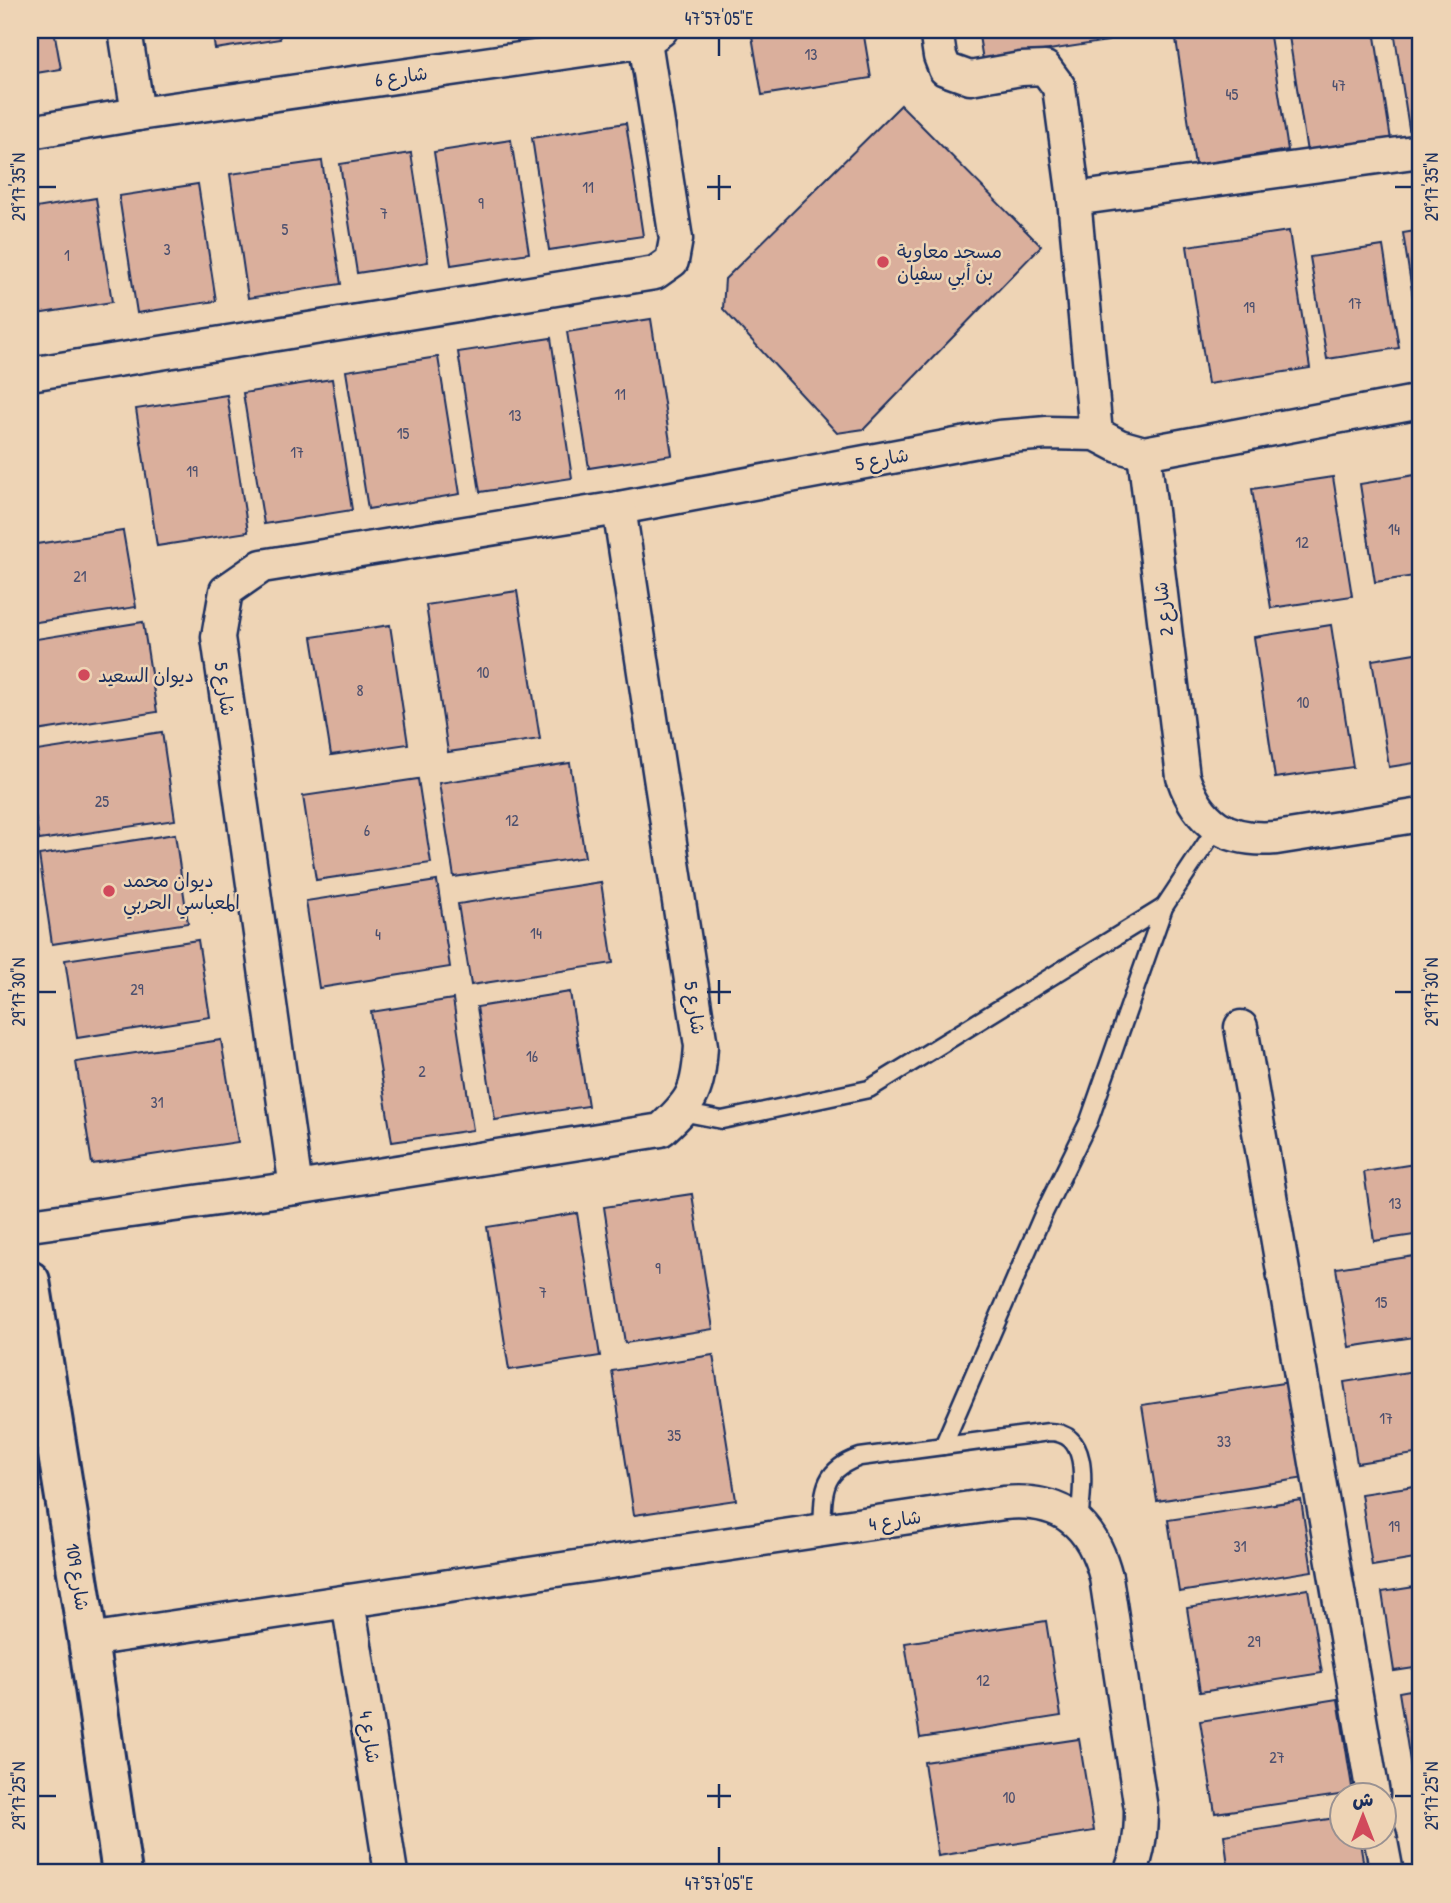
<svg xmlns="http://www.w3.org/2000/svg" width="1451" height="1903" viewBox="0 0 1451 1903" font-family="'Patrick Hand','Playpen Sans Arabic',sans-serif">
<style>
.building{fill:#daaf9c;stroke:#1b2f5e;stroke-width:2}
.lines{fill:none;stroke-linecap:round;stroke-linejoin:round}
.service-casing{stroke:#1b2f5e;stroke-width:21}
.minor-casing{stroke:#1b2f5e;stroke-width:37}
.tertiary-casing{stroke:#1b2f5e;stroke-width:44}
.service{stroke:#eed4b5;stroke-width:16}
.minor{stroke:#eed4b5;stroke-width:32}
.tertiary{stroke:#eed4b5;stroke-width:38}
.ticks{fill:none;stroke:#1b2f5e;stroke-width:2.5}
.poi-dot{fill:#d1495b;stroke:#eed4b5;stroke-width:2.5}
.labels{text-anchor:middle;dominant-baseline:central;stroke-width:5;stroke-linejoin:round;paint-order:stroke}
.number-label{font-size:16px;fill:#4b4f6e}
.street-label{font-size:19px;fill:#1b2f5e;stroke:#eed4b5}
.poi-label{font-size:19px;fill:#1b2f5e;stroke:#eed4b5;text-anchor:start}
.neatline{fill:none;stroke:#1b2f5e;stroke-width:2.5}
.ticks-label{font-size:18px;text-anchor:middle;fill:#1b2f5e}
</style>
<rect width="100%" height="100%" fill="#eed4b5"/>
<filter id="ink" filterUnits="userSpaceOnUse"><feTurbulence type="fractalNoise" baseFrequency=".0143" numOctaves="2"/><feDisplacementMap in="SourceGraphic" scale="14" xChannelSelector="R" yChannelSelector="G"/><feConvolveMatrix kernelMatrix="1 2 1 2 8 2 1 2 1" color-interpolation-filters="sRGB"/></filter>
<g filter="url(#ink)">
<g class="building">
<path d="M30 30H54L61 69 30 74Z"/>
<path d="M212 30H278L280 39 215 49Z"/>
<path d="M751 30H863L871 78 762 95Z"/>
<path d="M978 30H1106L1108 41 983 60Z"/>
<path d="M1236 30H1269L1288 150 1195 165 1176 39Z"/>
<path d="M1288 30H1374L1391 140 1307 152Z"/>
<path d="M1394 30H1421V133L1410 135Z"/>
<path d="M901 105 1041 246 864 429 837 433 723 309 725 279Z"/>
<path d="M626 123 643 236 549 250 532 138Z"/>
<path d="M511 140 529 253 451 265 434 152Z"/>
<path d="M411 153 428 262 357 273 340 164Z"/>
<path d="M322 161 341 284 248 298 230 174Z"/>
<path d="M198 184 216 301 137 313 119 196Z"/>
<path d="M96 198 112 302 30 315V209Z"/>
<path d="M1421 230V348L1403 233Z"/>
<path d="M1289 231 1310 368 1208 384 1187 246Z"/>
<path d="M1383 246 1399 348 1327 359 1310 257Z"/>
<path d="M651 319 672 455 589 468 567 332Z"/>
<path d="M551 338 572 478 480 492 458 352Z"/>
<path d="M438 357 460 494 368 509 346 371Z"/>
<path d="M332 379 352 510 264 524 243 393Z"/>
<path d="M227 395 248 532 157 546 136 409Z"/>
<path d="M1421 474V575L1375 582 1360 484Z"/>
<path d="M1333 477 1352 596 1271 608 1252 489Z"/>
<path d="M123 531 136 607 30 623V545Z"/>
<path d="M517 591 540 739 448 752 426 605Z"/>
<path d="M143 622 157 712 30 732V640Z"/>
<path d="M390 625 408 744 331 755 312 637Z"/>
<path d="M1331 625 1353 767 1275 778 1254 637Z"/>
<path d="M1421 652V762L1389 767 1372 660Z"/>
<path d="M162 732 175 820 39 840 30 783V752Z"/>
<path d="M570 763 585 857 454 877 439 783Z"/>
<path d="M418 779 431 863 316 880 303 796Z"/>
<path d="M175 834 188 923 52 944 39 855Z"/>
<path d="M437 881 450 967 319 988 306 901Z"/>
<path d="M601 882 613 963 471 985 458 904Z"/>
<path d="M198 940 210 1017 77 1038 65 960Z"/>
<path d="M570 992 588 1106 495 1120 477 1007Z"/>
<path d="M453 999 473 1130 392 1142 371 1012Z"/>
<path d="M221 1040 238 1142 92 1164 76 1062Z"/>
<path d="M1421 1163V1234L1374 1241 1364 1172Z"/>
<path d="M692 1194 713 1329 625 1343 604 1207Z"/>
<path d="M577 1213 600 1356 509 1370 487 1227Z"/>
<path d="M1421 1255V1336L1349 1347 1336 1268Z"/>
<path d="M713 1355 736 1500 634 1515 612 1371Z"/>
<path d="M1421 1370V1453L1357 1463 1344 1382Z"/>
<path d="M1290 1382 1305 1478 1157 1501 1142 1405Z"/>
<path d="M1421 1485V1558L1372 1566 1361 1494Z"/>
<path d="M1301 1500 1312 1571 1179 1592 1168 1520Z"/>
<path d="M1421 1586V1667L1394 1671 1382 1592Z"/>
<path d="M1308 1589 1322 1673 1200 1692 1187 1608Z"/>
<path d="M1046 1621 1061 1716 920 1738 905 1643Z"/>
<path d="M1421 1688V1779L1413 1780 1399 1692Z"/>
<path d="M1338 1699 1353 1793 1215 1813 1200 1721Z"/>
<path d="M1079 1739 1094 1831 938 1856 924 1762Z"/>
<path d="M1421 1802V1858L1413 1803Z"/>
<path d="M1342 1817V1836H1359L1365 1873H1229L1224 1835Z"/>
</g>
<g class="lines">
<g class="service-casing">
<g id="service">
<path d="M681 1112 722 1120 869 1089 1164 907"/>
<path d="M943 1446 1042 1217 1089 1121 1164 907 1217 827"/>
<path d="M822 1531C824 1495 819 1471 860 1457L1049 1432C1094 1432 1081 1494 1079 1524"/>
</g>
</g>
<g class="minor-casing">
<g id="minor">
<path d="M125 30 138 114"/>
<path d="M936 30 940 56 945 69 970 78 1021 69 1045 68 1059 87 1074 199 1096 434"/>
<path d="M30 132 138 114 645 41 661 30"/>
<path d="M1074 199 1421 151"/>
<path d="M30 374 655 273 672 261 676 239 645 41"/>
<path d="M1144 453 1183 777C1199 824 1227 842 1276 838L1421 815"/>
<path d="M1241 1027 1373 1794"/>
<path d="M296 1188 218 637 226 591 262 566 619 508 999 437 1047 433 1096 434 1119 446 1144 453 1421 401"/>
<path d="M30 1225 296 1188 661 1130C694 1100 698 1091 701 1046L619 508"/>
<path d="M348 1601 391 1873"/>
<path d="M88 1640 1004 1503C1061 1498 1092 1522 1106 1577L1141 1809C1141 1833 1139 1852 1130 1873"/>
<path d="M1380 1836 1387 1873"/>
</g>
</g>
<g class="tertiary-casing">
<path id="tertiary" d="M30 1281 88 1640 122 1873"/>
</g>
<use href="#service" class="service"/>
<use href="#minor" class="minor"/>
<use href="#tertiary" class="tertiary"/>
</g>
</g>
<path class="ticks" d="M719 38V56M719 175V200M38 187H56M707 187H731M1395 187H1412M719 980V1004M38 992H56M707 992H731M1395 992H1412M719 1784V1808M38 1796H56M707 1796H731M1395 1796H1412M719 1847V1864"/>
<g class="poi-dot">
<circle cx="883" cy="262" r="7"/>
<circle cx="84" cy="675" r="7"/>
<circle cx="109" cy="891" r="7"/>
</g>
<g class="labels">
<g class="number-label">
<text x="811" y="54">13</text>
<text x="1339" y="85">47</text>
<text x="1232" y="94">45</text>
<text x="588" y="187">11</text>
<text x="481" y="203">9</text>
<text x="384" y="213">7</text>
<text x="285" y="229">5</text>
<text x="167" y="249">3</text>
<text x="67" y="255">1</text>
<text x="1355" y="303">17</text>
<text x="1249" y="307">19</text>
<text x="620" y="394">11</text>
<text x="515" y="415">13</text>
<text x="403" y="433">15</text>
<text x="297" y="452">17</text>
<text x="192" y="471">19</text>
<text x="1394" y="529">14</text>
<text x="1302" y="542">12</text>
<text x="80" y="576">21</text>
<text x="483" y="672">10</text>
<text x="360" y="690">8</text>
<text x="1303" y="702">10</text>
<text x="102" y="801">25</text>
<text x="512" y="820">12</text>
<text x="367" y="830">6</text>
<text x="536" y="933">14</text>
<text x="378" y="934">4</text>
<text x="137" y="989">29</text>
<text x="532" y="1056">16</text>
<text x="422" y="1071">2</text>
<text x="157" y="1102">31</text>
<text x="1395" y="1203">13</text>
<text x="658" y="1268">9</text>
<text x="543" y="1292">7</text>
<text x="1381" y="1302">15</text>
<text x="1386" y="1418">17</text>
<text x="674" y="1435">35</text>
<text x="1224" y="1441">33</text>
<text x="1394" y="1526">19</text>
<text x="1240" y="1546">31</text>
<text x="1254" y="1641">29</text>
<text x="983" y="1680">12</text>
<text x="1277" y="1757">27</text>
<text x="1009" y="1797">10</text>
</g>
<g class="street-label">
<text transform="translate(401 76) rotate(-8)">شارع 6</text>
<text transform="translate(882 459) rotate(-11)">شارع 5</text>
<text transform="translate(1163 609) rotate(-97)">شارع 2</text>
<text transform="translate(225 689) rotate(82)">شارع 5</text>
<text transform="translate(695 1008) rotate(81)">شارع 5</text>
<text transform="translate(895 1520) rotate(-9)">شارع 4</text>
<text transform="translate(78 1577) rotate(81)">شارع 109</text>
<text transform="translate(370 1737) rotate(81)">شارع 4</text>
</g>
<g class="poi-label">
<text x="897" y="251">مسجد معاوية<tspan x="897" dy="22">بن أبي سفيان</tspan></text>
<text x="98" y="675">ديوان السعيد</text>
<text x="123" y="880">ديوان محمد<tspan x="123" dy="22">المعباسي الحربي</tspan></text>
</g>
</g>
<rect width="1451" height="1903" fill="none" stroke="#eed4b5" stroke-width="77"/>
<g transform="translate(1363 1816)"><circle r="33" fill="#eed4b5" stroke="#9a9292" stroke-width="2"/>
<path d="M0-5L12 26L0 18L-12 26Z" fill="#d1495b"/>
<text y="-10" font-size="19" font-weight="bold" text-anchor="middle" fill="#1b2f5e">ش</text>
</g>
<rect x="38" y="38" width="1374" height="1826" class="neatline"/>
<g class="ticks-label">
<text x="719" y="25">47°57'05"E</text>
<text transform="translate(19 187) rotate(-90)" y="6">29°17'35"N</text>
<text transform="translate(1432 187) rotate(-90)" y="6">29°17'35"N</text>
<text transform="translate(19 992) rotate(-90)" y="6">29°17'30"N</text>
<text transform="translate(1432 992) rotate(-90)" y="6">29°17'30"N</text>
<text transform="translate(19 1796) rotate(-90)" y="6">29°17'25"N</text>
<text transform="translate(1432 1796) rotate(-90)" y="6">29°17'25"N</text>
<text x="719" y="1890">47°57'05"E</text>
</g>
</svg>
